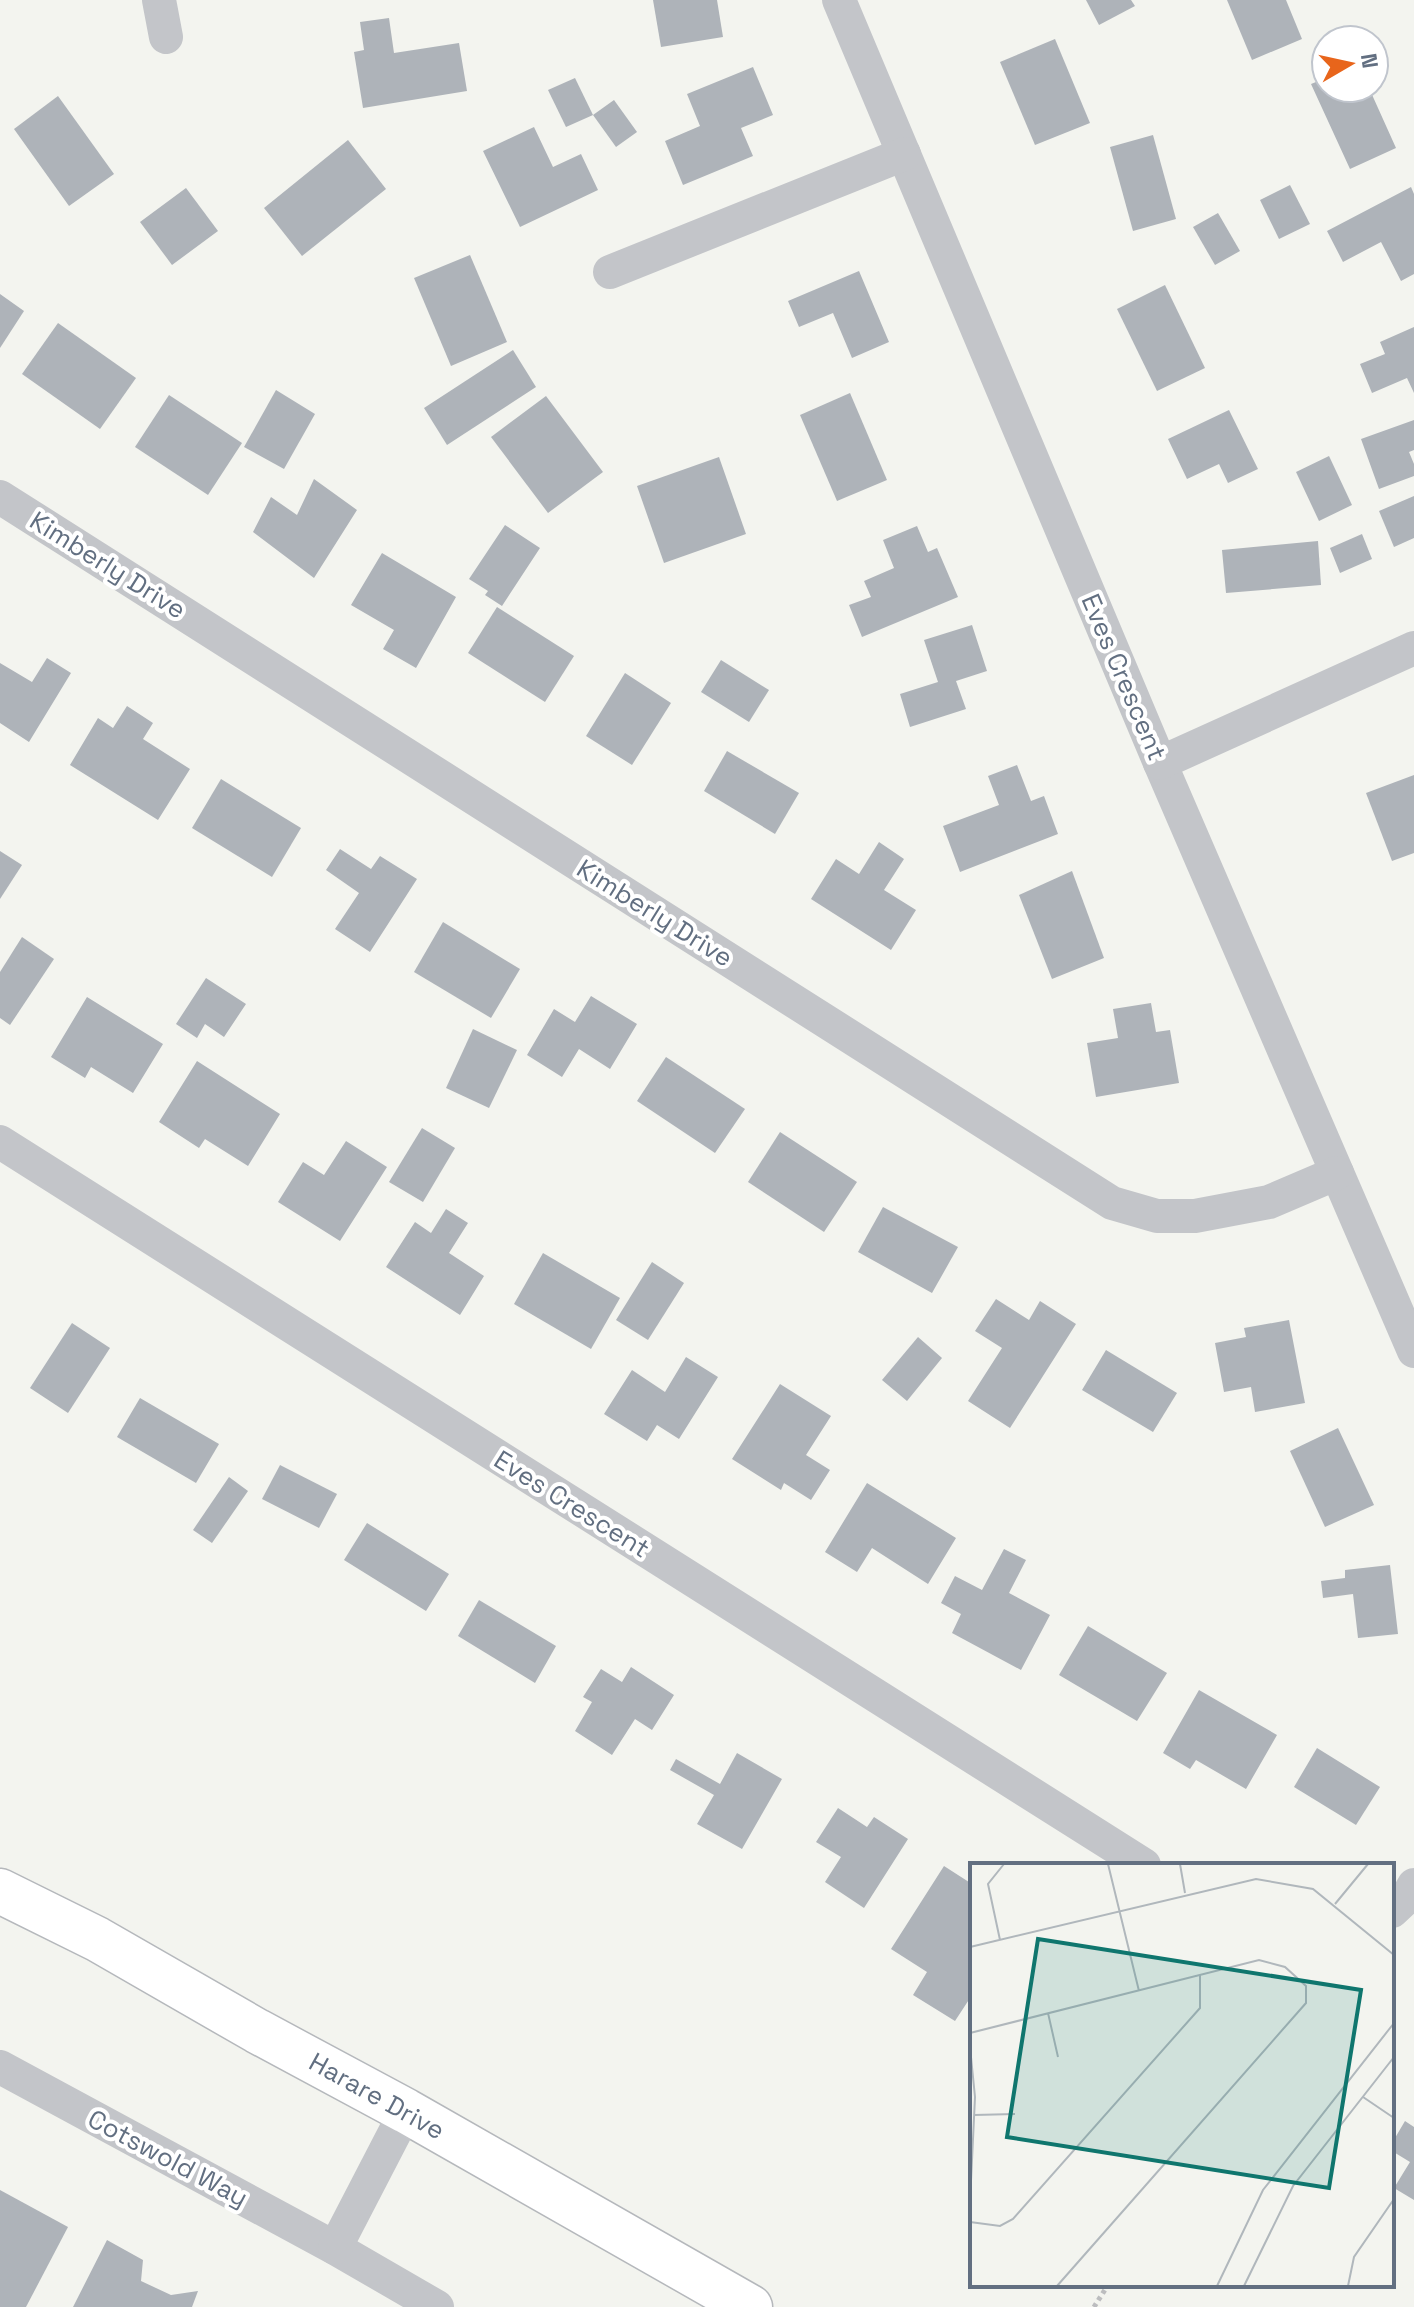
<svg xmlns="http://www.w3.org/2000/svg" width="1414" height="2307" viewBox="0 0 1414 2307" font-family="'Space Grotesk',sans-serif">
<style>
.building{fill:#aeb3b9}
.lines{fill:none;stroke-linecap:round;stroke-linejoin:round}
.primary-casing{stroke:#b5b8bc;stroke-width:47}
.path{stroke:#bcbdbf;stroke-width:5;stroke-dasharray:4 4;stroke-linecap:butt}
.minor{stroke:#c3c5c9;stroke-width:34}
.primary{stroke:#fff;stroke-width:44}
.labels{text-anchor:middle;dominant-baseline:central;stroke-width:8;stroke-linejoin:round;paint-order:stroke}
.street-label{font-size:26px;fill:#626f81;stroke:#fff}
.inset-road{fill:none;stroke:#b0b7bc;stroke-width:2}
.view{fill:#0f766e;fill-opacity:0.15;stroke:#0f766e;stroke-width:4}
.inset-edge{fill:none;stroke:#626f81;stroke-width:4}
</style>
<rect width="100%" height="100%" fill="#f3f4ef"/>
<g class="building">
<path d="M653 0H717L723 37 661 47Z"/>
<path d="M1086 0H1131L1135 6 1099 25Z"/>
<path d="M1227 0H1286L1302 39 1252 60Z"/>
<path d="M389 18 394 53 459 43 467 91 363 108 354 52 364 50 360 22Z"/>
<path d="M1055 39 1090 123 1035 145 1000 62Z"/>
<path d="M753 67 773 115 741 128 753 156 683 185 665 141 700 126 687 94Z"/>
<path d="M575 78 593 115 566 127 548 90Z"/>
<path d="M1326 78V88H1369L1396 148 1350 169 1311 84Z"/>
<path d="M58 96 114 174 69 206 14 129Z"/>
<path d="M614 100 637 132 616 147 593 115Z"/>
<path d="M534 127 553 167 581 154 598 190 520 227 483 151Z"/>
<path d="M1153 135 1176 219 1133 231 1110 147Z"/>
<path d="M348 140 386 189 302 256 264 208Z"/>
<path d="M1290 185 1310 224 1279 239 1260 200Z"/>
<path d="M1411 187 1414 194V274L1401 281 1381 242 1343 262 1327 231Z"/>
<path d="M186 188 218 231 172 265 140 222Z"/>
<path d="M1218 213 1240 251 1215 265 1193 227Z"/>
<path d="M470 255 507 342 451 366 414 278Z"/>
<path d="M859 271 889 342 852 358 833 313 799 327 788 301Z"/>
<path d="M1165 285 1205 368 1157 391 1117 309Z"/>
<path d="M0 294 24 311 0 348Z"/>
<path d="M58 323 136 378 100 429 22 374Z"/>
<path d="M1414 327V393L1407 378 1372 393 1360 364 1385 354 1380 342Z"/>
<path d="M513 350 536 387 447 445 424 408Z"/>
<path d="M276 390 315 414 284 469 244 447Z"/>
<path d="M850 393 887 480 837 501 800 415Z"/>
<path d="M169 395 242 443 208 495 135 447Z"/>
<path d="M546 396 603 472 548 513 491 437Z"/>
<path d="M1229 410 1258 469 1228 483 1219 464 1187 479 1168 439Z"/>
<path d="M1414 420V450L1409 452 1414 464V476L1379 489 1361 439Z"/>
<path d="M1329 456 1352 505 1319 521 1296 472Z"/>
<path d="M719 457 746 534 664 563 637 486Z"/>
<path d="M314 479 357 510 314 578 253 532 271 497 297 515Z"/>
<path d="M1414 496V538L1394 547 1379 511Z"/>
<path d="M505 525 540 548 502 606 485 595 488 591 469 579Z"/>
<path d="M917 526 928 552 937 548 958 597 862 637 849 605 871 597 864 581 894 568 883 540Z"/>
<path d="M1362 534 1372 559 1340 573 1330 548Z"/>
<path d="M1318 541 1321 585 1226 593 1222 550Z"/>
<path d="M382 553 456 597 416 668 383 649 394 630 351 605Z"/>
<path d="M497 607 574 656 545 702 468 653Z"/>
<path d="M972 625 987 671 956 681 966 709 910 727 900 694 938 682 924 640Z"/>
<path d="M47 658 71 673 29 742 0 723V663L32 682Z"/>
<path d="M721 660 769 690 749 722 701 692Z"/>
<path d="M625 673 671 703 632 765 586 736Z"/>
<path d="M127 706 153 723 143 739 190 769 158 820 70 765 98 718 113 728Z"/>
<path d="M727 751 799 793 775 834 704 791Z"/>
<path d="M1017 765 1031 801 1044 796 1058 834 960 872 943 826 999 805 988 776Z"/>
<path d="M1414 775V853L1392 861 1366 793Z"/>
<path d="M221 779 301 828 272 877 192 828Z"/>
<path d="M879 842 904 859 884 890 916 910 891 950 811 899 836 859 859 874Z"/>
<path d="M340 849 371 869 380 856 417 879 370 952 335 929 359 893 326 870Z"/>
<path d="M0 851 22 865 0 899Z"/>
<path d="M1072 871 1104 958 1052 979 1019 895Z"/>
<path d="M443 922 520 969 491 1018 414 972Z"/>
<path d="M22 937 54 959 10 1025 0 1018V972Z"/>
<path d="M206 978 246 1004 224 1037 205 1024 197 1038 176 1024Z"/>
<path d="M591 996 637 1024 610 1069 579 1049 562 1077 527 1055 554 1009 575 1022Z"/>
<path d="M87 997 163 1044 133 1093 91 1067 85 1078 51 1057Z"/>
<path d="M1151 1003 1156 1032 1170 1030 1179 1083 1096 1097 1087 1043 1118 1038 1113 1009Z"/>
<path d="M473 1029 517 1050 489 1108 446 1088Z"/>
<path d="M666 1057 745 1109 715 1153 637 1101Z"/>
<path d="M197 1061 280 1114 248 1166 205 1139 199 1148 159 1122Z"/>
<path d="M422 1128 455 1148 423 1202 389 1182Z"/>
<path d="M780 1132 857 1182 824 1232 748 1182Z"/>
<path d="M346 1141 387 1167 340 1241 278 1202 303 1162 324 1175Z"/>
<path d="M883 1207 958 1247 932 1293 858 1252Z"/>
<path d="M446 1209 468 1223 449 1253 484 1276 460 1315 386 1267 415 1222 431 1233Z"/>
<path d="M543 1253 620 1298 591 1349 514 1304Z"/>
<path d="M652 1262 684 1283 648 1340 616 1320Z"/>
<path d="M996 1299 1029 1320 1040 1301 1076 1324 1010 1428 968 1401 1002 1348 975 1331Z"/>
<path d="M1289 1320 1305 1403 1255 1412 1251 1387 1224 1392 1215 1343 1246 1337 1244 1328Z"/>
<path d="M72 1323 110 1348 68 1413 30 1388Z"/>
<path d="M918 1337 942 1358 907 1401 882 1380Z"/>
<path d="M1106 1350 1177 1393 1153 1432 1082 1390Z"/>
<path d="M686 1357 718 1377 679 1439 657 1425 647 1441 604 1414 632 1370 665 1392Z"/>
<path d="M780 1384 831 1416 806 1455 830 1470 811 1500 784 1483 781 1490 732 1459Z"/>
<path d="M140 1398 219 1444 196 1483 117 1437Z"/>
<path d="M1338 1428 1374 1505 1325 1527 1290 1451Z"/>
<path d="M280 1465 337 1494 319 1528 262 1499Z"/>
<path d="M229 1477 248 1491 212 1543 193 1530Z"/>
<path d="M867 1483 956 1538 928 1584 872 1548 857 1572 825 1552Z"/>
<path d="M367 1523 449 1574 426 1611 344 1560Z"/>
<path d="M1004 1549 1026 1560 1009 1593 1050 1615 1021 1670 952 1633 961 1614 941 1603 955 1576 982 1590Z"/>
<path d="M1390 1565 1398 1634 1358 1638 1353 1594 1323 1598 1321 1581 1345 1578V1570Z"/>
<path d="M479 1600 556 1646 535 1683 458 1636Z"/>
<path d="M1088 1626 1167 1673 1137 1721 1059 1675Z"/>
<path d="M631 1667 674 1695 652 1730 635 1719 612 1755 575 1731 592 1702 583 1697 601 1669 622 1682Z"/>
<path d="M1199 1690 1277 1735 1246 1789 1196 1760 1190 1769 1163 1753Z"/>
<path d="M1317 1748 1380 1787 1356 1825 1294 1787Z"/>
<path d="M737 1753 782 1779 742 1849 697 1824 714 1795 670 1770 676 1759 720 1784Z"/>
<path d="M838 1808 867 1827 874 1817 908 1839 864 1908 825 1882 841 1857 816 1842Z"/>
<path d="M944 1866 972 1884V1995L955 2021 913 1995 927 1972 891 1949Z"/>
<path d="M1405 2121 1414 2127V2200L1394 2188 1410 2162 1392 2151V2143Z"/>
<path d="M0 2190 68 2227 26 2307H0Z"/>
<path d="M107 2240 143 2260 141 2281 171 2295 198 2291 192 2307H73Z"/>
</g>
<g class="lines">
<g class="primary-casing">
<path id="primary" d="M0 1891 97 1939 257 2031 406 2111 750 2307"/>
</g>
<path class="path" d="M1094 2307 1108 2285"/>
<g class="minor">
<path d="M159 0 166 37"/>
<path d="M839 0 1160 763 1414 1351"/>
<path d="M610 272 904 154"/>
<path d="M0 497 1112 1203 1157 1216H1195L1269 1202 1337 1173"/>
<path d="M1160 763 1414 648"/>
<path d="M0 1142 1144 1865"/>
<path d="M1392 1911 1407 1897 1414 1885"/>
<path d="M0 2067 335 2248 437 2307"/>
<path d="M335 2248 406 2111"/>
</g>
<use href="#primary" class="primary"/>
</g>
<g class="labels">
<g class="street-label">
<text transform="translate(108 565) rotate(32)">Kimberly Drive</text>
<text transform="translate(1124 677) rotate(67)">Eves Crescent</text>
<text transform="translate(655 913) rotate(32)">Kimberly Drive</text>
<text transform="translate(572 1504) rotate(32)">Eves Crescent</text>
<text transform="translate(377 2096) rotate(29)">Harare Drive</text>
<text transform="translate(168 2158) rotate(28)">Cotswold Way</text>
</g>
</g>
<g transform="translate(970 1863)">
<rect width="424" height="424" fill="#f3f4ef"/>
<path class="inset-road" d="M138 1 169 128M210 1 215 30M365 41 398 1M30 77 18 21 34 1M0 84 286 16 343 26 424 92M78 150 88 194M0 170 289 97 315 104 336 123V140L87 423M0 184 5 234 0 339M393 234 424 255M4 252 45 251M0 359 30 363 43 356 230 145V112M247 423 293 327 424 160M274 423 323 323 424 194M378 423 384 394 424 336"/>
<path class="view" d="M68 76 391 127 359 325 37 274Z"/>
<rect width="424" height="424" class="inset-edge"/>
</g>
<g transform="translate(1350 64) rotate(81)"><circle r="38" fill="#ffffff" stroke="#c0c5cd" stroke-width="2"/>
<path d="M0-6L14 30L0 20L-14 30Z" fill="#e8651b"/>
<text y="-12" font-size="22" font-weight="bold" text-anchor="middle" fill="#626f81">N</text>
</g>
</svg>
